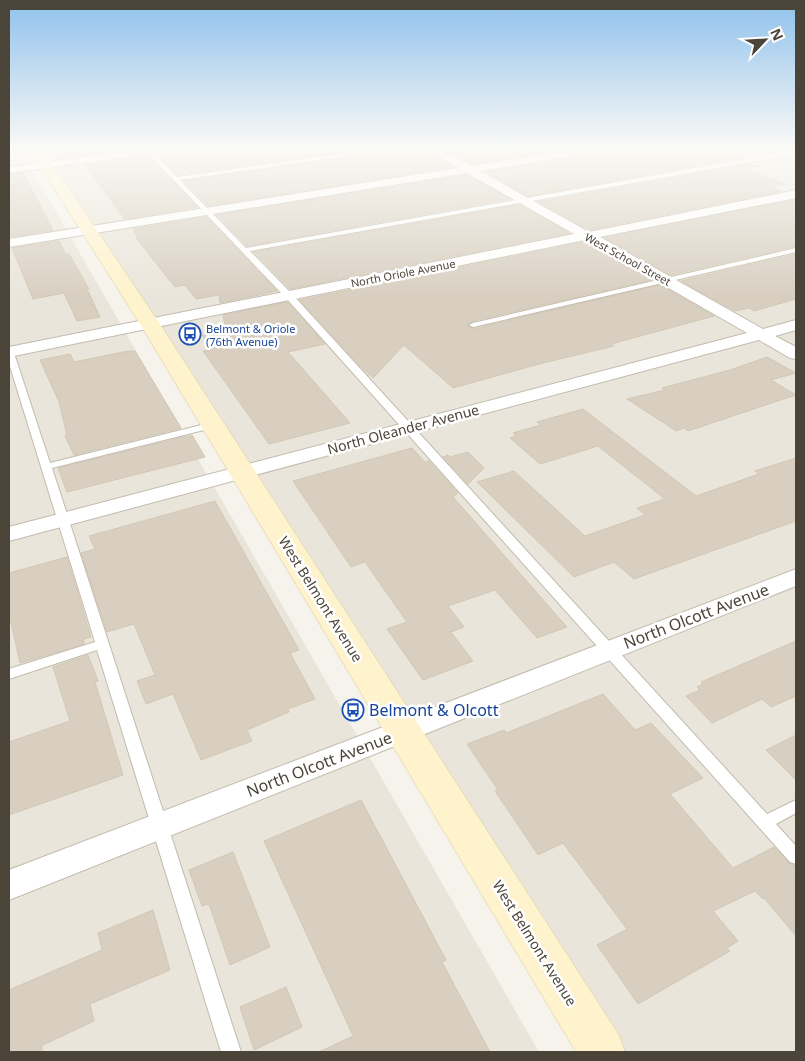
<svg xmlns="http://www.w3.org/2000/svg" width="805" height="1061" viewBox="0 0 805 1061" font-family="'Noto Sans',sans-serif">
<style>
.residential{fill:#eae5da}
.building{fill:#d8cfc1;stroke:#d3c7b4}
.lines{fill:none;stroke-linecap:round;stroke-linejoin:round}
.lane-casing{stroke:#c2bbae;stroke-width:2}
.street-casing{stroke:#c2bbae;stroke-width:2}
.secondary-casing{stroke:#d6c79b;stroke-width:1}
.lane{fill:#fff;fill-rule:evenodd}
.street{fill:#fff;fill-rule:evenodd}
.secondary{fill:#fff3cd;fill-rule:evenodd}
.labels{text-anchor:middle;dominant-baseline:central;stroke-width:5;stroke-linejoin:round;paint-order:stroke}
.far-street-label{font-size:11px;fill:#4b4439;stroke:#fff}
.far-transit-label{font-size:11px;fill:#164399;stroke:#fff;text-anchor:start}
.street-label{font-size:14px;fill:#4b4439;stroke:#fff}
.near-street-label{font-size:16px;fill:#4b4439;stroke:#fff}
.near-transit-label{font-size:16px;fill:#164399;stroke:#fff;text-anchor:start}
</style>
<rect width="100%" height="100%" fill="#f6f3ec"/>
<g class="residential">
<path d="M9 149H20L539 1052H9Z"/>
<path d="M36 149H796V1052H601Z"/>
</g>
<g class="building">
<path d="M72 149H134L78 156Z"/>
<path d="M173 149H364L178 175 158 155 167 154Z"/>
<path d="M386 149H426L453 167 208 206 184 181 382 153Z"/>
<path d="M443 149H570L471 164Z"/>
<path d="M604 149H714L738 158 528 196 486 172 597 154Z"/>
<path d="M148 156 197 207 125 219 85 165Z"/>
<path d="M752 164 758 166 745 168 784 184 770 187 781 191 589 230 539 202Z"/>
<path d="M23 173 53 230 9 237V175Z"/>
<path d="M467 175 509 199 247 246 217 215Z"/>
<path d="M796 200V246L671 275 605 238Z"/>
<path d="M519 205 569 233 290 289 254 252Z"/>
<path d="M206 217 277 291 220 303 219 295 196 299 185 285 175 287 136 238H138L134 232H135L133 229Z"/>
<path d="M59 241 66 255 69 254 89 289H87L100 317 77 321 64 293 33 299 12 248Z"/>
<path d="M585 242 651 280 473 321 467 326 473 329 660 285 714 316 611 344 614 346 543 363 453 388 404 345 373 378 361 367 300 300Z"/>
<path d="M796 254V299L754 311 749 308 735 311 681 281Z"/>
<path d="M287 302 325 344 288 352 350 423 269 444 203 351 213 349 202 335 226 331 223 315Z"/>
<path d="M128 351H135L181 428 74 455 65 436 67 435 59 402 40 360 70 354 74 362Z"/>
<path d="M767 357 796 373 771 380 796 395 688 431 684 428 676 431 627 399 665 390 662 388 730 370Z"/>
<path d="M583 409 696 496 759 474 755 471 796 458V521L634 579 614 562 574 577 477 482 514 471 585 536 645 515 637 508 665 499 598 446 540 464 510 438 516 436 513 433 541 425 537 422Z"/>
<path d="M192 435 205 457 67 492 58 468Z"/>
<path d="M412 448 425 462 429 461 458 493 453 497 567 627 537 638 495 590 448 606 464 627 451 632 473 661 423 680 387 629 407 622 365 562 351 567 293 481Z"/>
<path d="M468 452 484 468 468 484 443 457 448 455 450 457Z"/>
<path d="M215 501 299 650 290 653 315 699 288 709 289 712 247 730 252 741 201 760 173 694 146 704 137 681 155 675 134 624 107 632 81 553 95 549 89 536Z"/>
<path d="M67 557 91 637 84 639V644L20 663 9 613V573Z"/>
<path d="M796 641V696L771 707 762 699 712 723 686 696 700 690 697 687 703 684 701 682Z"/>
<path d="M88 655 98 681 95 682 123 775 9 815V742L70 721 53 667Z"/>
<path d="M603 694 635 730 651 723 703 778 670 794 733 868 774 847 789 863 796 866V936L764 898 763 899 755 891 713 911 738 941 727 948 730 951 638 1004 597 945 627 929 563 843 538 855 495 791 498 790 467 744 504 730 506 733Z"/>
<path d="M796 735V780L766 750Z"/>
<path d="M361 800 446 960 442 962 490 1052H319L353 1036 264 841Z"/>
<path d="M233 852 270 947 230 965 209 904 202 906 189 870Z"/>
<path d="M153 910 170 970 90 1004 94 1021 41 1046 43 1052H9V990L102 950 98 933Z"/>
<path d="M286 987 302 1027 254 1050 240 1007Z"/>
</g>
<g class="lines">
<g class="lane-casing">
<g id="lane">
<path d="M144 149H150L177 177 374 149H384L382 151 180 180 246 248 796 150V154L250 251 292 294 767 814 796 800V813L776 824 796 846V864L790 862 286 298Z"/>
<path d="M796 248V252L473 327 469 325 473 323Z"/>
<path d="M9 348 13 350 50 463 213 422 218 425 216 427 52 468 241 1052H221L97 650 9 679V669L95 642 9 363Z"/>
</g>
</g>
<g class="street-casing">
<g id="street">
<path d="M145 149H171L166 152 9 173V167Z"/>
<path d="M428 149H440L471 166 579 149H602L597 152 480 171 589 232 796 190V198L600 237 763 329 796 320V330L775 336 796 347V359L790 358 759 340 9 541V527L747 333 585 240 9 357V347L574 234 467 173 9 247V239L458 168Z"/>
<path d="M796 569V586L9 900V870Z"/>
</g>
</g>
<g class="secondary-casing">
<path id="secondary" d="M29 149H42L160 324 619 1035 625 1052H576L140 324Z"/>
</g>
<use href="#lane" class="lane"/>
<use href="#street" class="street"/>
<use href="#secondary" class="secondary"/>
</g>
<linearGradient id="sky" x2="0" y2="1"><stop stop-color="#8fc1ec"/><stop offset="0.5" stop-color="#fbfaf6"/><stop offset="1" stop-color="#fbfaf6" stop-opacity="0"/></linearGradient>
<rect width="805" height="297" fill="url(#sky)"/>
<defs>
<g id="bus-ring" transform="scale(1.125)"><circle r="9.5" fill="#fff" stroke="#1a4fb4" stroke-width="1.5"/><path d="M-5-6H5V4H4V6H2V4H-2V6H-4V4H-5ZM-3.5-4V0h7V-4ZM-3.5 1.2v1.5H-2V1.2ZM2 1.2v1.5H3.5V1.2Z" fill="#1a4fb4"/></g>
</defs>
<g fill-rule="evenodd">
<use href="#bus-ring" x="190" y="334"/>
<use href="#bus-ring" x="353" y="710"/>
</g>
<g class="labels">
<g class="far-street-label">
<text transform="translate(628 259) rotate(29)">West School Street</text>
<text transform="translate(403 273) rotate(-11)">North Oriole Avenue</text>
</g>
<g class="far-transit-label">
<text x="206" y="328">Belmont &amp; Oriole<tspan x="206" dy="13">(76th Avenue)</tspan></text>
</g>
<g class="street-label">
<text transform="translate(403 429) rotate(-15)">North Oleander Avenue</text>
<text transform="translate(321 599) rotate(58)">West Belmont Avenue</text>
<text transform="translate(535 943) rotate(58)">West Belmont Avenue</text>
</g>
<g class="near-street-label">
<text transform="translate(696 616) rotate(-21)">North Olcott Avenue</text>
<text transform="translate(319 764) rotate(-21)">North Olcott Avenue</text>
</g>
<g class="near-transit-label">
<text x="369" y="710">Belmont &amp; Olcott</text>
</g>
</g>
<rect width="805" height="1061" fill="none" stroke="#4b4439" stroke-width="20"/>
<g transform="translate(765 40) rotate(65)" stroke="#ffffff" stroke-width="4" paint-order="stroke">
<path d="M0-4L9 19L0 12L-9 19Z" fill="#4b4439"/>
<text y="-8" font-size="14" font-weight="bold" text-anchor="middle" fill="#4b4439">N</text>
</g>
</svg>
